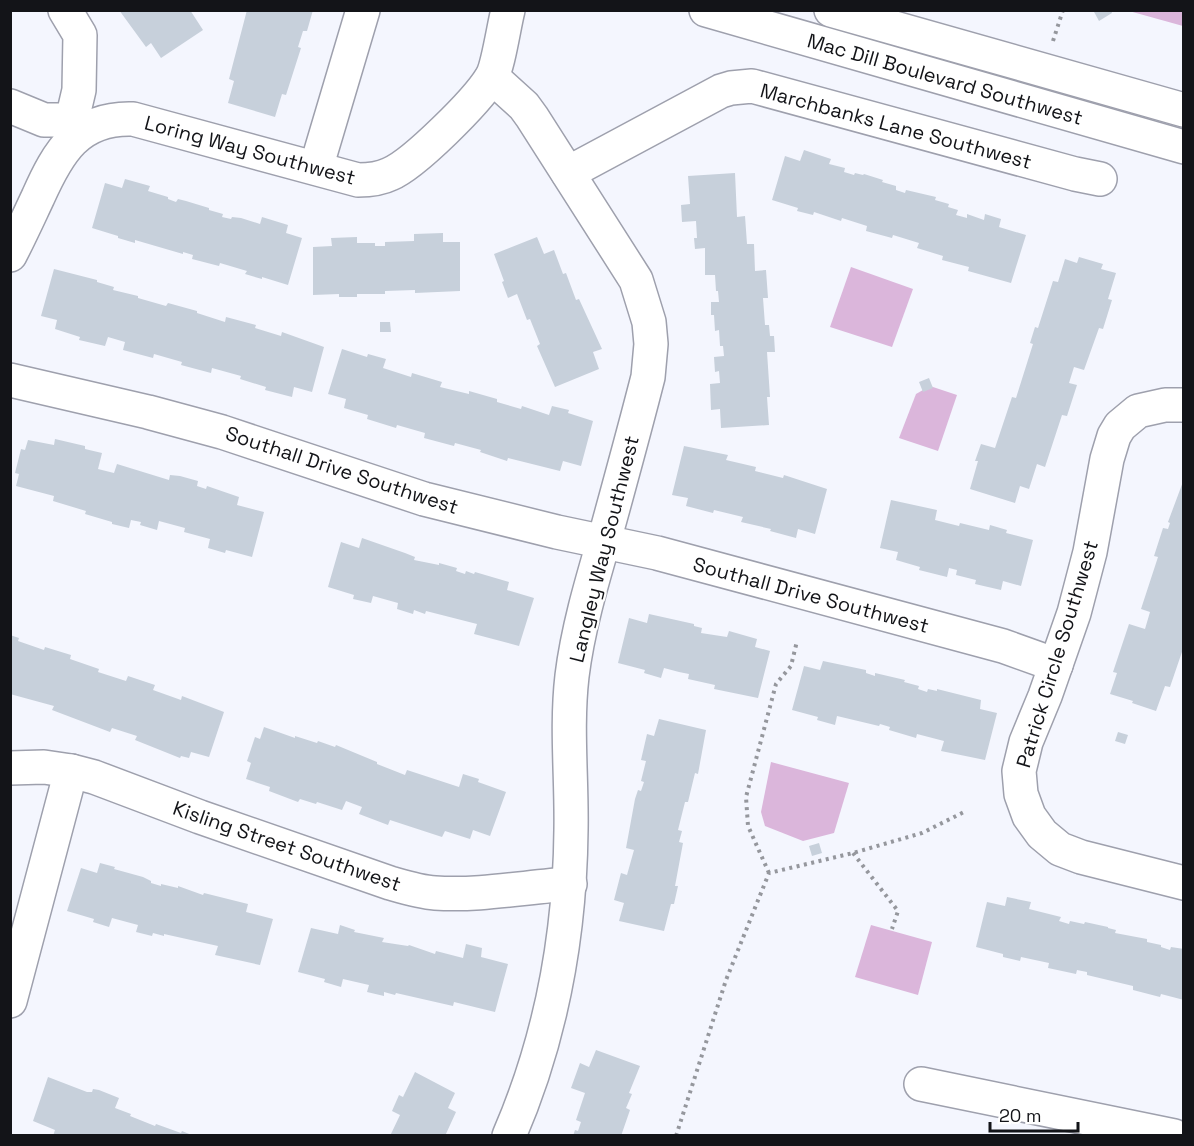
<svg xmlns="http://www.w3.org/2000/svg" width="1194" height="1146" viewBox="0 0 1194 1146" font-family="'Space Grotesk',sans-serif">
<style>
.green{fill:#dbb6db}
.building{fill:#c7d0db}
.lines{fill:none;stroke-linecap:round;stroke-linejoin:round}
.minor-casing{stroke:#9ea0ad;stroke-width:36}
.path{stroke:#95979d;stroke-width:4;stroke-dasharray:3 4.5;stroke-linecap:butt}
.minor{stroke:#fff;stroke-width:33}
.labels{text-anchor:middle;dominant-baseline:central;stroke-width:4.5;stroke-linejoin:round;paint-order:stroke}
.street-label{font-size:20px;fill:#131418;stroke:#fff}
</style>
<rect width="100%" height="100%" fill="#f4f6fe"/>
<g class="green">
<path d="M1129 11H1183V26Z"/>
<path d="M851 267 913 289 892 347 830 327Z"/>
<path d="M930 386 957 395 938 451 899 438 916 394Z"/>
<path d="M771 762 849 783 834 833 803 841 765 826 761 812Z"/>
<path d="M871 925 932 942 918 995 855 977Z"/>
</g>
<g class="building">
<path d="M119 10H190L203 30 161 58 151 43 146 47Z"/>
<path d="M247 10H313L307 31H303L298 47 301 48 286 95 282 94 275 117 228 103 234 81 229 79Z"/>
<path d="M1093 10H1111L1112 13 1099 21Z"/>
<path d="M804 150 831 159 829 164 845 168 844 172 854 175 855 173 863 175 864 174 883 180 882 182 896 186V190L905 193 906 190 936 197 935 200 949 204 948 207 958 210 956 215 967 218V214L984 220 985 214 1001 219 999 227 1026 235 1011 283 968 271 969 267 942 260 943 256 917 248 919 243 893 235 892 238 866 231 867 226 842 218 841 221 814 212 813 215 797 211 798 208 772 200 785 156 800 161Z"/>
<path d="M735 173 737 217 745 216 747 244H754L755 271 766 270 768 298H763L765 325H769L770 336H774L775 352H767L770 397H767L769 425 721 428 720 409 711 410 710 384 720 383 719 371 715 372 714 357 724 356 723 346H720L719 330 715 331 714 315H711V302H719L718 291H716L715 275H705V248L695 249 694 238H697L696 221 682 222 681 205 690 204 688 176Z"/>
<path d="M125 179 150 186 148 191 168 197V199L176 202 178 199 186 201 209 208V210L223 214 222 217 231 219 232 217 241 218 260 224 262 217 288 225 286 233 302 238 288 285 262 277V279L245 274 247 271 220 263 219 266 192 259 193 255 183 252V254L135 240V243L118 238V236L92 228 105 183 122 188Z"/>
<path d="M443 233V242H460V291L415 293V290L385 291V294H357V297H339V294L313 295V247L332 246 331 238 357 237V243H375V246H385V242L414 241V234Z"/>
<path d="M537 237 544 254 554 250 563 274 566 273 576 300 579 299 602 349 593 352 599 369 555 387 537 346 540 344 530 319 527 320 517 294 508 298 502 282 504 281 494 254Z"/>
<path d="M1079 257 1103 264 1101 269 1116 273 1108 299 1112 300 1103 329 1099 328 1084 370 1074 367 1069 383 1077 385 1067 416 1062 415 1045 467 1037 464 1029 489 1020 486 1015 503 970 489 978 461H975L981 444 995 448 1012 397 1016 398 1033 344 1030 343 1035 327 1038 328 1053 281 1058 282 1065 259 1077 263Z"/>
<path d="M54 269 97 280V282L114 287 113 290 138 296V298L166 306 168 303 197 311V313L225 322 226 317 256 325 255 328 281 336 282 332 324 347 312 392 294 387 292 397 265 390 266 387 240 379 241 376 212 368 211 373 181 365 182 362 154 354 153 358 123 350 125 342 108 337 105 346 79 340 80 337 55 329 57 320 41 316Z"/>
<path d="M380 322H390L391 332H380Z"/>
<path d="M342 349 367 357 368 354 386 359 383 368 411 377 412 373 442 382 440 387 469 394V391L497 399V402L521 409 522 406 549 415 552 406 569 410 568 413 593 421 581 466 563 461 560 471 508 458 507 461 480 452 481 450 455 443 454 446 424 438 425 433 397 425 396 428 367 419 368 415 344 408 346 399 328 394Z"/>
<path d="M929 378 933 388 923 392 919 382Z"/>
<path d="M55 439 85 446V449L102 453 98 469 114 473 117 464 169 480 170 475 180 476 198 481 197 486 206 489 207 486 239 497 237 505 264 512 252 557 226 550 225 553 208 548 210 539 184 532 185 528 159 521 157 530 140 525 141 522 131 520 129 528 112 524V522L85 514 86 511 53 501 54 496 16 486 19 474 15 473 21 449 25 450 28 440 54 445Z"/>
<path d="M684 446 728 455 726 460 756 467 755 471 783 478 784 475 827 489 815 534 798 529 796 538 770 531 771 529 741 522 743 517 714 510 713 513 686 506 688 498 672 495Z"/>
<path d="M1184 479V646L1170 687 1165 686 1156 711 1132 703 1133 701 1110 694 1117 673 1113 672 1129 624 1145 629 1150 612 1141 609 1158 557 1154 556 1163 528 1168 529 1170 523 1168 522Z"/>
<path d="M891 500 937 510 935 520 959 526 960 523 989 530 990 525 1007 530 1006 533 1033 540 1021 586 1003 581 1001 590 975 584 976 580 956 575 957 570 949 568 947 577 919 570 920 567 896 560 898 552 880 548Z"/>
<path d="M362 538 405 553 415 557 414 560 439 565V563L457 568 456 571 465 574 466 571 474 574 475 572 509 582 507 590 534 598 519 646 474 634 477 624 426 611 425 614 414 610 413 614 397 609 398 603 373 596 371 603 353 599 354 595 328 587 341 542 359 548Z"/>
<path d="M649 614 694 624V626L702 628 701 633 727 637 729 631 757 639 755 647 770 651 758 698 714 689 715 685 688 679 689 674 679 672 664 668 661 678 644 673 645 670 618 663 629 618 647 623Z"/>
<path d="M10 635 19 638 18 641 44 650 45 647 71 655 70 659 99 669 98 672 126 681 128 676 155 685 153 690 181 700 182 696 224 712 209 757 191 752 189 758 181 756 180 758 135 740 137 736 112 728 110 732 52 710 54 706 10 694Z"/>
<path d="M823 661 866 670V673L875 676V673L905 680 904 682 919 686 918 689 927 692 928 689 937 691V689L981 700 980 709 997 713 985 760 941 751 944 741 917 734 916 738 889 730 890 727 880 724 879 726 837 716 835 725 817 720 818 717 792 710 804 666 820 670Z"/>
<path d="M659 719 706 730 698 774 695 773 688 802H685L678 830 682 831 679 842 683 843 675 886H678L674 904H671L664 931 619 921 624 903 614 900 621 873 627 875 634 850 626 848 635 799 638 790 641 791 644 782 641 781 646 761 641 760 647 734 654 736Z"/>
<path d="M264 727 295 738V736L317 743 318 741 335 747 336 745 377 762V764L405 775 407 770 459 787 463 774 479 779 478 782 506 792 490 836 473 830 470 839 445 831 442 837 390 820 388 825 359 814 362 807 346 801 342 810 317 802 316 804 300 799 298 802 269 791 270 787 246 779 251 763 247 761 255 737 260 739Z"/>
<path d="M1118 732 1128 735 1125 744 1115 741Z"/>
<path d="M819 843 822 853 812 856 809 846Z"/>
<path d="M100 863 115 867 114 869 143 877 151 881V883L161 886V884L178 888V886L203 895 204 893 248 904 246 912 273 919 260 965 215 955 218 946 164 934V936L153 933 152 936 136 932 138 925 112 918 109 927 93 922 94 919 67 911 81 868 97 873Z"/>
<path d="M1007 897 1031 902 1029 909 1061 917 1059 921 1069 924 1070 921 1084 924 1085 922 1108 927V928L1116 930 1115 933 1147 939V942L1161 945V947L1170 950 1171 947 1184 949V1000L1161 994 1160 997 1133 990V986L1087 975V972L1077 970 1076 974 1048 968 1049 963 1021 957 1020 961 1003 957V954L976 947 987 902 1005 906Z"/>
<path d="M340 925 355 930 354 932 384 938 382 942 408 946 409 945 435 954 436 951 463 958 466 944 482 948 481 957 508 964 495 1012 454 1002 453 1006 396 993 395 995 384 992V996L367 992 369 985 343 979 341 987 324 982 325 979 298 972 311 928 338 934Z"/>
<path d="M596 1050 640 1066 629 1093 632 1094 626 1108 630 1110 621 1136H573L575 1130 578 1131 581 1122 576 1120 585 1093 571 1088 580 1063 589 1067Z"/>
<path d="M415 1072 455 1093 448 1108 456 1112 445 1136H390L400 1115 392 1111 399 1095 403 1097Z"/>
<path d="M48 1077 87 1092H92L93 1089 99 1090 119 1098 115 1108 131 1114 130 1116 155 1126 156 1124 181 1133 182 1131 194 1136H53L55 1130 33 1121Z"/>
</g>
<g class="lines">
<g class="minor-casing">
<g id="minor">
<path d="M65 10 80 35 79 90 72 120 79 133"/>
<path d="M706 10 1184 147"/>
<path d="M831 10 1184 110"/>
<path d="M492 77 524 106 532 117 636 280 649 322 651 344 648 377C635 428 621 479 607 530 593 578 578 627 572 676 566 728 572 779 571 830 570 935 551 1039 509 1136"/>
<path d="M10 106 44 120H72"/>
<path d="M316 168 363 10"/>
<path d="M568 173 721 91 731 88 752 86 1075 174 1100 179"/>
<path d="M10 255C20 236 29 216 38 197 58 152 78 117 133 119L358 180C369 180 380 179 390 174 414 164 477 101 491 78 498 68 504 25 508 10"/>
<path d="M10 380 148 412 222 432 424 499 557 532 657 553 1003 646 1056 665"/>
<path d="M1184 405H1165L1138 411 1120 426 1114 436 1107 459 1090 552 1074 613 1045 696 1026 742 1019 771 1021 794 1029 816 1042 834 1060 849 1081 857 1184 883"/>
<path d="M10 768 44 767 71 771 94 777 200 817 390 883C404 887 420 892 435 893 480 896 525 887 570 884"/>
<path d="M10 1001 71 771"/>
<path d="M921 1084 1174 1136"/>
</g>
</g>
<g class="path">
<path d="M1053 41 1063 10"/>
<path d="M853 853 898 911 892 929"/>
<path d="M769 873 748 826 746 797 776 684 791 666 797 641"/>
<path d="M676 1136 726 980 769 873 853 853 922 833 966 811"/>
</g>
<use href="#minor" class="minor"/>
</g>
<g class="labels">
<g class="street-label">
<text transform="translate(945 79) rotate(16)">Mac Dill Boulevard Southwest</text>
<text transform="translate(896 126) rotate(15)">Marchbanks Lane Southwest</text>
<text transform="translate(250 150) rotate(15)">Loring Way Southwest</text>
<text transform="translate(342 470) rotate(18)">Southall Drive Southwest</text>
<text transform="translate(604 549) rotate(-76)">Langley Way Southwest</text>
<text transform="translate(811 595) rotate(15)">Southall Drive Southwest</text>
<text transform="translate(1057 654) rotate(-73)">Patrick Circle Southwest</text>
<text transform="translate(287 846) rotate(19)">Kisling Street Southwest</text>
</g>
</g>
<rect width="1194" height="1146" fill="none" stroke="#131418" stroke-width="24"/>
<path d="M990 1122v9h88v-9" fill="none" stroke="#131418" stroke-width="3"/>
<text x="999" y="1122" font-size="18" fill="#131418" stroke="#ffffff" stroke-width="4.5" paint-order="stroke">20 m</text>
</svg>
